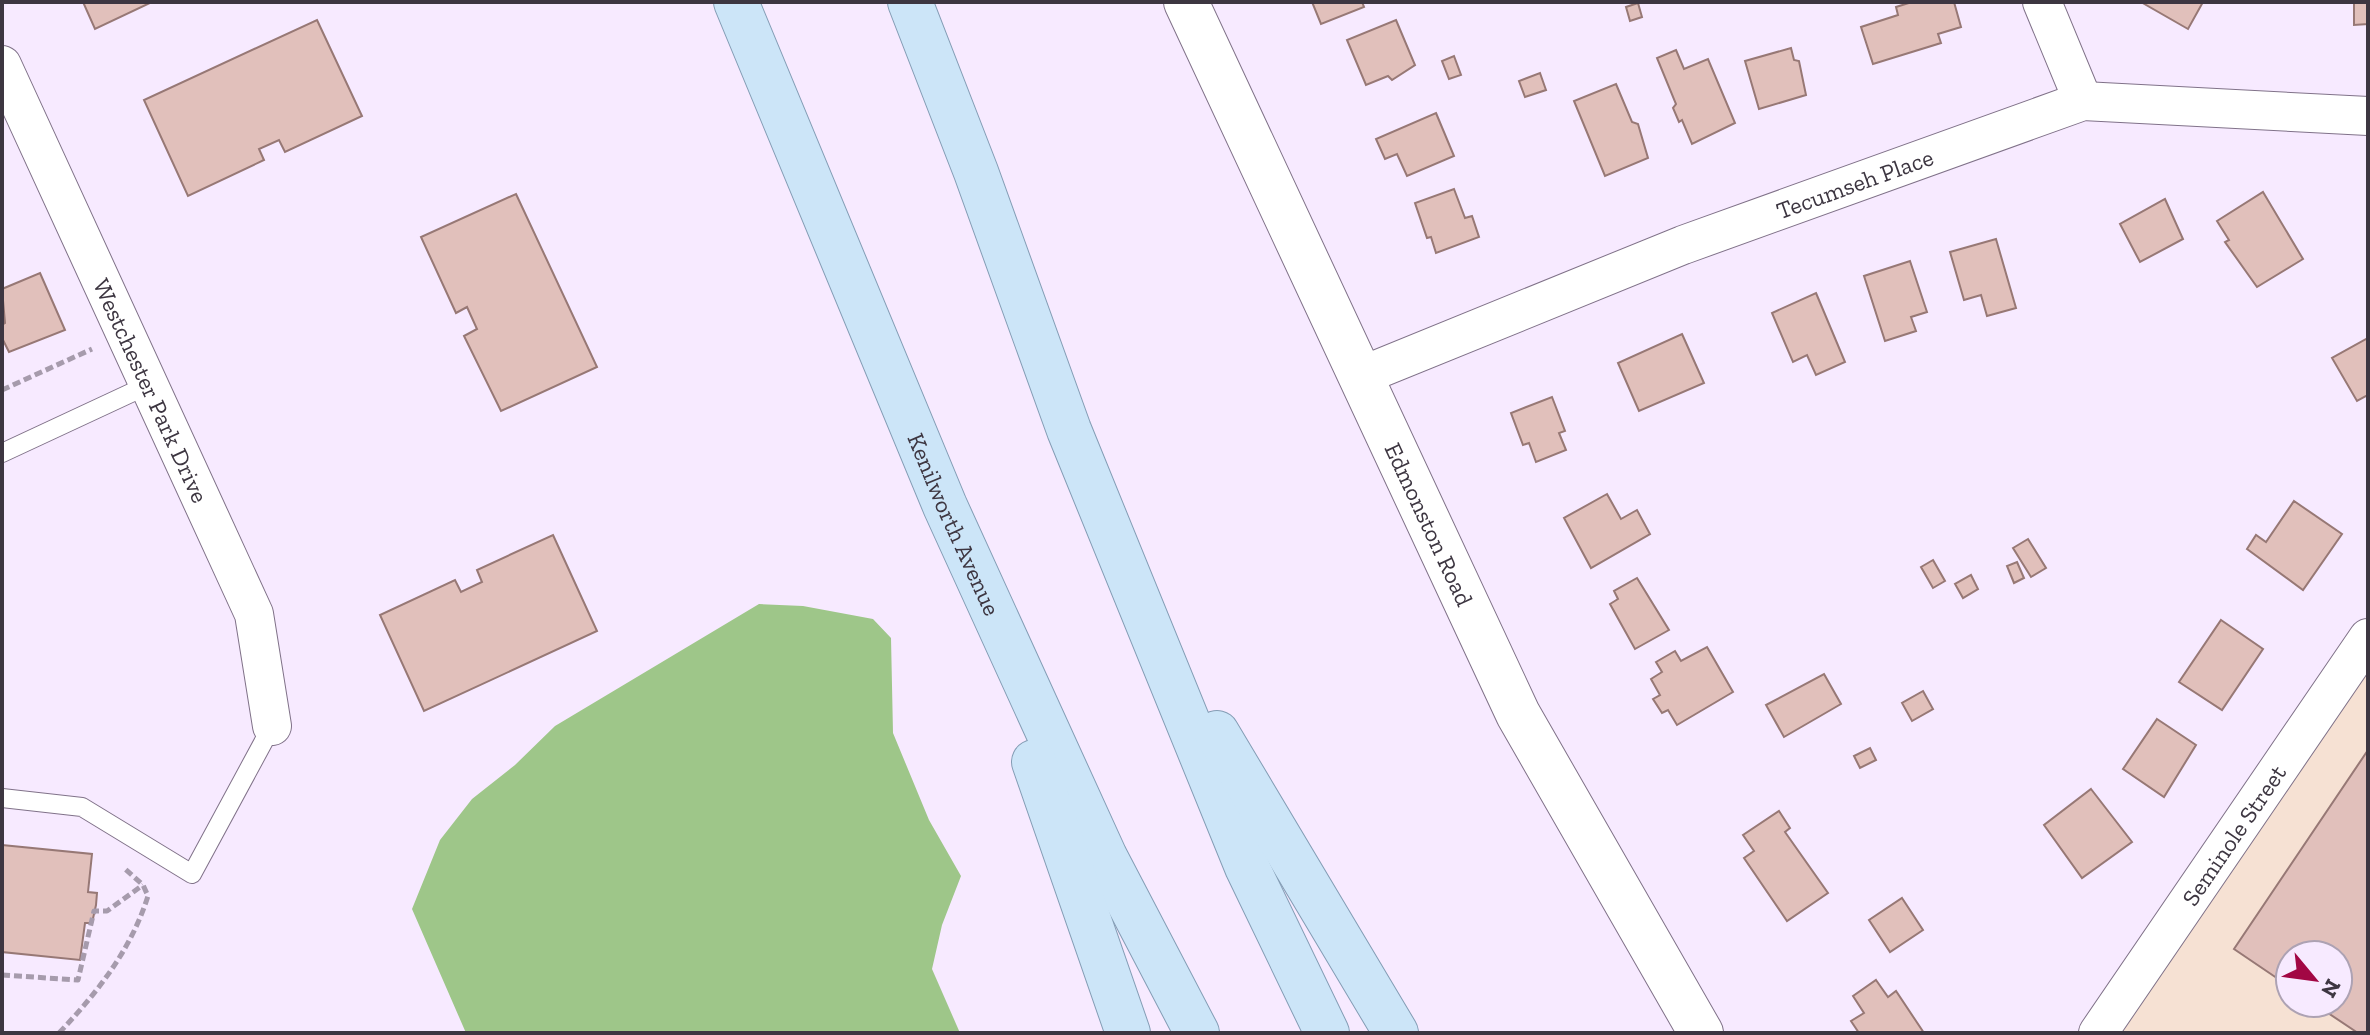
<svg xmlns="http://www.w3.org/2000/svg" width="2370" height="1035" viewBox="0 0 2370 1035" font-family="'Zilla Slab',serif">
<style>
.commercial{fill:#f6e1d3;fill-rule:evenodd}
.forest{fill:#9ec689}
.building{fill:#e1c0bb;stroke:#977875;stroke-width:2}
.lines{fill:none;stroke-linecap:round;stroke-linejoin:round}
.service-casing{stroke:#807289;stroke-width:20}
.minor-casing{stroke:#807289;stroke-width:40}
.tertiary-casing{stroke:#807289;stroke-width:46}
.primary-casing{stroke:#849db5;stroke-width:46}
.path{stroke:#a69bac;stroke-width:5;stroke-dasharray:8 4;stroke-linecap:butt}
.service{stroke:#fff;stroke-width:18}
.minor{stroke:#fff;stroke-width:38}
.tertiary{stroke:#fff;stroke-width:44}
.primary{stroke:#cce5f8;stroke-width:44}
.labels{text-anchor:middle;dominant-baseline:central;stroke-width:8;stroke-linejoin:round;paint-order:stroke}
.street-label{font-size:24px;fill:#3d3641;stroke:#f7eaff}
</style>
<rect width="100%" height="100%" fill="#f7eaff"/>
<path class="commercial" d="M2368 638V1033H2098ZM2290 955H2338V1003H2290Z"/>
<path class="forest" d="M759 604 803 606 873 619 891 638 893 733 929 820 961 876 942 925 932 969 960 1033H466L412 909 440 840 472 799 515 765 555 726Z"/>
<g class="building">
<path d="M83 2H149L150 3 95 29Z"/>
<path d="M1312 2H1362L1364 7 1321 24Z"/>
<path d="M1912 2H1954L1961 27 1938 34 1941 43 1873 64 1861 27 1898 15 1896 7Z"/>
<path d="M2141 2H2203L2188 29Z"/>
<path d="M2354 2H2368V24L2354 25Z"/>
<path d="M1638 3 1642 17 1630 21 1626 7Z"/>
<path d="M317 20 362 116 285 152 279 140 259 149 264 160 188 196 144 100Z"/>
<path d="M1396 20 1415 65 1392 80 1388 76 1366 85 1347 40Z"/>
<path d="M1791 48 1794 60 1799 61 1806 95 1759 109 1745 61Z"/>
<path d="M1676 50 1684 69 1708 59 1735 123 1692 144 1682 120 1679 122 1673 108 1676 104 1657 58Z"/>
<path d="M1454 56 1461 75 1449 79 1442 61Z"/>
<path d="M1540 73 1546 90 1525 97 1519 81Z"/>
<path d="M1616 84 1632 122 1638 124 1648 158 1605 176 1574 101Z"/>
<path d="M1436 113 1454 156 1407 176 1397 154 1385 159 1376 139Z"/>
<path d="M1454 189 1465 218 1472 216 1479 237 1436 253 1431 237 1427 238 1415 203Z"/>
<path d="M2263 192 2303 259 2257 287 2225 242 2229 240 2217 221Z"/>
<path d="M516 194 597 367 501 411 464 336 477 329 467 307 456 313 421 237Z"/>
<path d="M2165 199 2183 239 2140 262 2120 224Z"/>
<path d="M1996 239 2016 308 1987 316 1981 295 1964 300 1950 252Z"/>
<path d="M1910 261 1927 312 1911 317 1916 331 1885 341 1864 276Z"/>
<path d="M40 273 65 330 9 352 2 338V325L5 323 2 289Z"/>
<path d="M1816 293 1845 362 1816 375 1807 355 1793 362 1772 313Z"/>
<path d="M1682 334 1704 383 1639 411 1618 363Z"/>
<path d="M2368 338V395L2357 401 2332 358Z"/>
<path d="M1552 397 1565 431 1559 433 1566 450 1536 462 1529 443 1523 445 1511 413Z"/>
<path d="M1607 494 1621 519 1637 510 1650 534 1591 568 1564 518Z"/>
<path d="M2294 501 2342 534 2303 590 2247 549 2256 535 2266 542Z"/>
<path d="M553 535 597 631 424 711 380 615 455 580 461 592 482 582 477 570Z"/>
<path d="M2028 539 2046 568 2031 577 2013 548Z"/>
<path d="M1933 560 1945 581 1933 588 1921 567Z"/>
<path d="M2017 562 2024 578 2014 583 2007 566Z"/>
<path d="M1971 575 1978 589 1963 598 1955 584Z"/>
<path d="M1637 578 1669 630 1635 649 1610 604 1618 599 1614 591Z"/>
<path d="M2221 620 2263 649 2222 710 2179 682Z"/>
<path d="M1707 647 1733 692 1677 725 1668 710 1662 713 1653 699 1660 695 1651 679 1662 672 1656 662 1675 651 1681 661Z"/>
<path d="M1824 674 1841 704 1784 737 1766 705Z"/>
<path d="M1923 691 1933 709 1912 721 1902 703Z"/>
<path d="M2157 719 2196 745 2164 797 2123 769Z"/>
<path d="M1870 748 1876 760 1860 768 1854 756Z"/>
<path d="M2368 750V1033H2358L2313 1003H2338V955H2290V987L2234 949Z"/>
<path d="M2091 789 2132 842 2082 878 2044 825Z"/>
<path d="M1779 811 1790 828 1785 832 1828 893 1787 921 1744 858 1754 851 1743 835Z"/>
<path d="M2 845 92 854 88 892 97 893 96 905 92 923H85L80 960 2 952Z"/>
<path d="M1902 898 1923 930 1890 952 1869 920Z"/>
<path d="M1876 980 1888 997 1896 991 1924 1033H1859L1851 1021 1864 1013 1853 996Z"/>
</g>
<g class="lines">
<g class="service-casing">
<g id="service">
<path d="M2 453 148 385"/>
<path d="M2 798 82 807 192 874 272 726"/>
</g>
</g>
<g class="minor-casing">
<g id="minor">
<path d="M2042 2 2083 101"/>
<path id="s1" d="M2 65 254 614 272 726"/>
<path id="s2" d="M1361 376 1683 245 2083 101 2368 116"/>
<path id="s3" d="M2098 1033 2368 638"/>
</g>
</g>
<g class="tertiary-casing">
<g id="tertiary">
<path id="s4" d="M1186 2 1518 714 1701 1033"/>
</g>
</g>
<g class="primary-casing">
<g id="primary">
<path id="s5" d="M736 2 945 506 1105 857 1197 1033"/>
<path d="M910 2 976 172 1069 430 1247 867 1327 1033"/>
<path d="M1217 733 1396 1033"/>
<path d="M1034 762 1128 1033"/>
</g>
</g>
<g class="path">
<path d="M2 390 92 349"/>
<path d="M2 975 78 980 94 911H107L143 885"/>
<path d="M59 1033C97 993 131 950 148 896L143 885 124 868"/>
</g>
<use href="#service" class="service"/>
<use href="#minor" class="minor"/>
<use href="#tertiary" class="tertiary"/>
<use href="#primary" class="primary"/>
</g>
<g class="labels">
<g class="street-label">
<text stroke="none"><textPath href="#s2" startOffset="530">Tecumseh Place</textPath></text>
<text stroke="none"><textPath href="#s1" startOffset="358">Westchester Park Drive</textPath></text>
<text stroke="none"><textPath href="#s5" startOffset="566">Kenilworth Avenue</textPath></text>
<text stroke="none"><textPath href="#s4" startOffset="576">Edmonston Road</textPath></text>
<text stroke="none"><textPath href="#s3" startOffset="240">Seminole Street</textPath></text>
</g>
</g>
<rect width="2370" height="1035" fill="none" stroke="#3d3641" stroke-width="8"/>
<g transform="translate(2314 979) rotate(119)"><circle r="38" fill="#f7eaff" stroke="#ada2b3" stroke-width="2"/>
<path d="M0-6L14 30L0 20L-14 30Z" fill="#a20744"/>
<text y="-12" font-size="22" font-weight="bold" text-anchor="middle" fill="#3d3641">N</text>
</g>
</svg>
